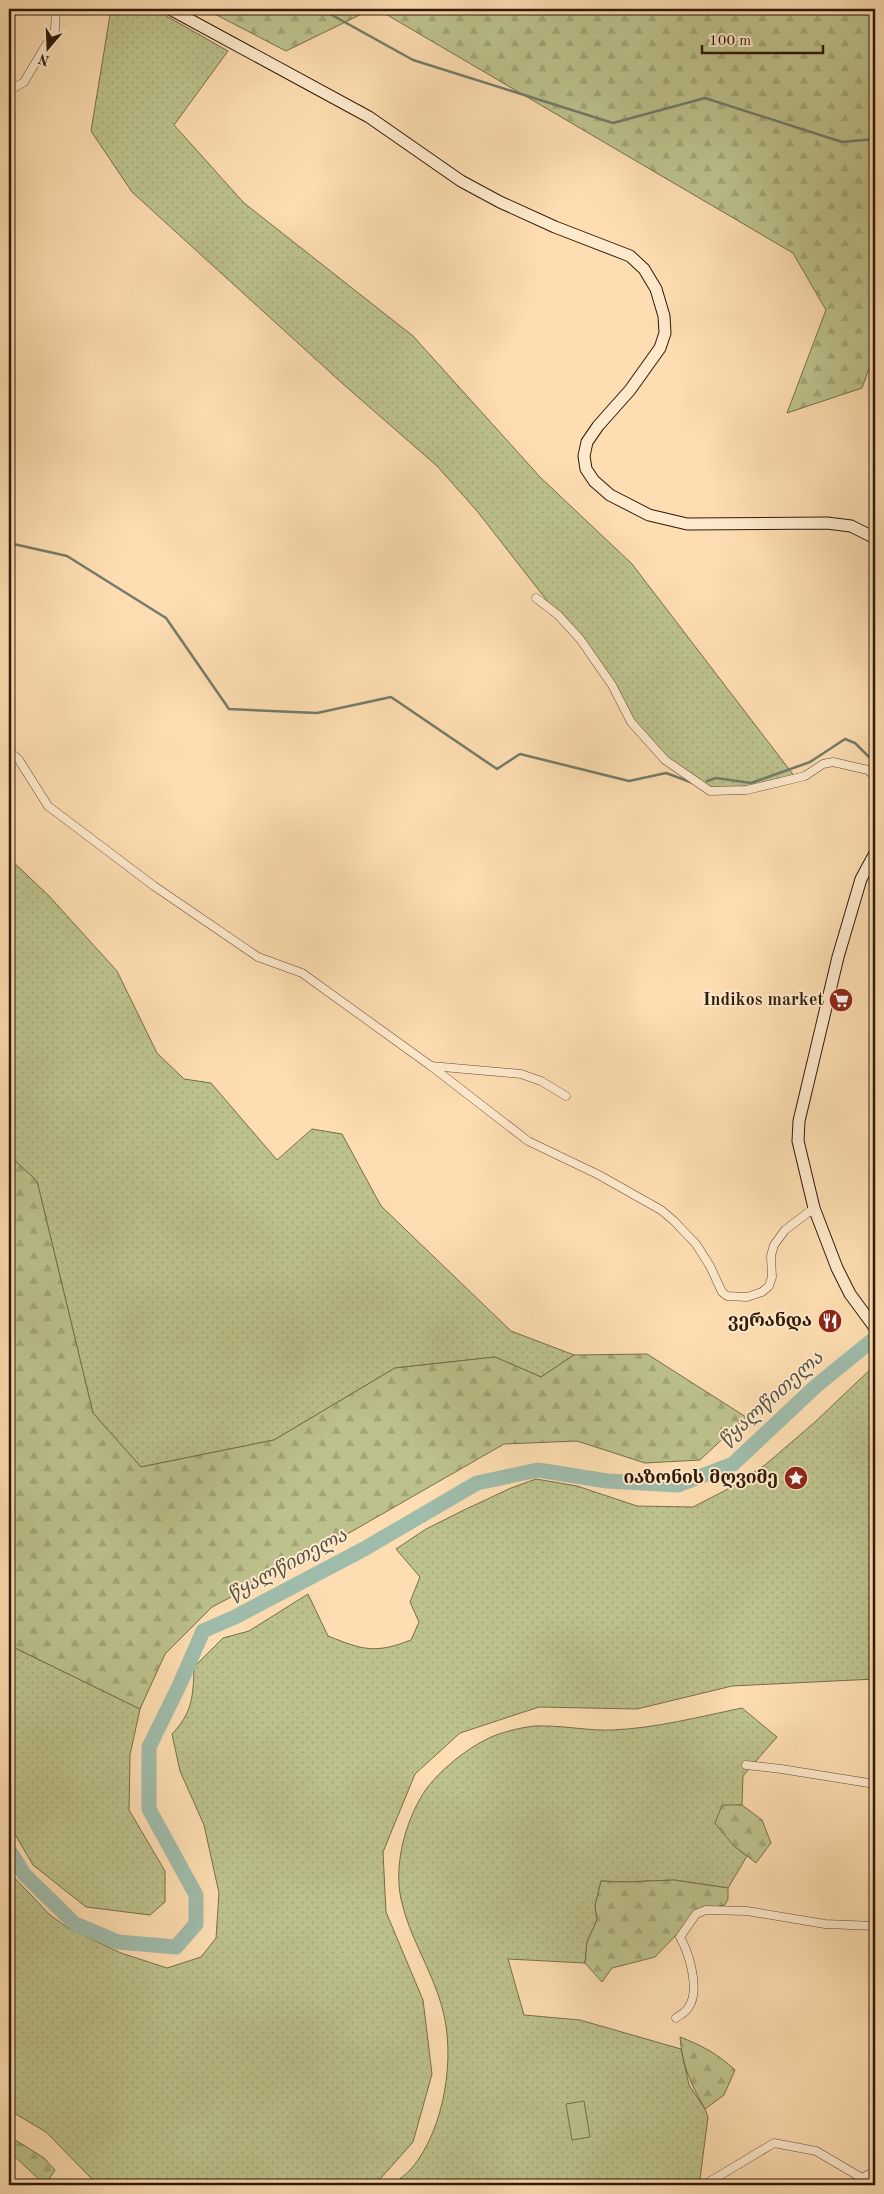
<svg xmlns="http://www.w3.org/2000/svg" width="884" height="2194" viewBox="0 0 884 2194" font-family="'Old Standard TT','Noto Serif Georgian',serif">
<style>
.grass{fill:url(#grass-dots);stroke:#766e4a}
.forest{fill:url(#forest-firs);stroke:#766e4a}
.green{fill:#bdc28d;stroke:#766e4a}
.lines{fill:none;stroke-linecap:round;stroke-linejoin:round}
.stream{stroke:#737b69;stroke-width:2.5}
.river{stroke:#9fbcab;stroke-width:15}
.street-casing{stroke:#634a31;stroke-width:9}
.secondary-casing{stroke:#301906;stroke-width:13}
.street{stroke:#fee9cc;stroke-width:8}
.secondary{stroke:#fee9cc;stroke-width:11}
.labels{text-anchor:middle;dominant-baseline:central;stroke-width:4;stroke-linejoin:round;paint-order:stroke}
.poi-label{font-size:18px;font-weight:bold;fill:#301906;stroke:#fee9cc;text-anchor:end}
.water-label{font-size:19px;font-style:italic;fill:#575240;stroke:#fee9cc}
</style>
<defs>
<pattern id="grass-dots" width="8" height="8" patternUnits="userSpaceOnUse" patternTransform="scale(1.25)"><rect width="8" height="8" fill="#bdc28d"/><path d="M2 2h.1M6 6h.1" fill="none" stroke="#a3a678" stroke-width="1.8" stroke-linecap="round"/></pattern>
<pattern id="forest-firs" width="22" height="20" patternUnits="userSpaceOnUse" patternTransform="scale(1.25)"><rect width="22" height="20" fill="#bdc28d"/><path d="M5 1l3.5 6h-7zM16 11l3.5 6h-7z" fill="#a3a678"/></pattern>
</defs>
<rect width="100%" height="100%" fill="#fdddb1"/>
<filter id="stains"><feTurbulence type="fractalNoise" baseFrequency=".004" numOctaves="4"/><feColorMatrix values="0 0 0 0 .2 0 0 0 0 .09 0 0 0 0 .02 0 0 0 .5 -.17"/></filter>
<radialGradient id="worn" r=".72"><stop offset=".6" stop-color="#630" stop-opacity="0"/><stop offset="1" stop-color="#630" stop-opacity=".3"/></radialGradient>
<g class="grass">
<path d="M111 9H154L228 51 174 125 244 203 413 336 540 477 632 564 795 777 748 789 716 788 702 784 665 763 630 715 598 666 477 511 437 466 343 384 132 192 91 131Z"/>
<path d="M9 858 49 896 117 971 157 1053 184 1079 211 1083 277 1160 312 1129 342 1134 381 1206 511 1331 574 1355 541 1377 495 1357 395 1368 274 1440 141 1467 93 1413 37 1181 9 1155Z"/>
<path d="M875 1365V1679L732 1686 637 1709 539 1707 460 1733 415 1774 383 1852 386 1912 423 2000 432 2074 413 2142 381 2178 370 2185H101L90 2177 46 2132 9 2110V1872L50 1915 68 1928 121 1953 167 1968 201 1957 216 1938 219 1893 204 1825 180 1771 172 1734C193 1712 193 1696 194 1667L223 1638 249 1631 308 1594 328 1636C363 1650 375 1654 411 1640L419 1622 410 1602 420 1577 396 1549 426 1529 464 1510 511 1488 536 1479 577 1486 637 1506 693 1507 728 1489 765 1465 815 1422Z"/>
<path d="M9 1645 140 1709 130 1755 129 1810 165 1871V1902L150 1915 86 1907 33 1865 9 1824Z"/>
<path d="M742 1708 777 1737 743 1776 742 1805 722 1806 733 1845 747 1856 728 1888 674 1880 624 1882 601 1881 595 1906 597 1920 587 1942 585 1963 508 1959 524 2015 580 2020 681 2049 689 2085 705 2109 708 2117 700 2179 683 2185H392C398 2180 407 2174 412 2168 445 2128 456 2056 442 2007 432 1970 409 1937 401 1899 394 1867 404 1827 420 1799 433 1774 472 1743 499 1734 511 1730 531 1725 544 1726 567 1726 590 1731 613 1730 656 1728 699 1717 742 1708Z"/>
</g>
<g class="forest">
<path d="M205 9H372L286 51Z"/>
<path d="M377 9H875V352L862 388 787 413 826 310 793 253Z"/>
<path d="M9 1155 37 1181 93 1413 141 1467 274 1440 395 1368 495 1357 541 1377 574 1355 647 1354 746 1417 700 1460 645 1463 577 1441 504 1444 309 1556 212 1607 165 1654 140 1709 9 1645Z"/>
<path d="M722 1805H742L762 1820 771 1843 756 1863 733 1845 715 1823Z"/>
<path d="M674 1880 728 1888V1899L725 1905 694 1911 680 1931 655 1957 612 1968 602 1982 585 1963 587 1942 597 1920 595 1906 601 1881 624 1882Z"/>
<path d="M680 2037C701 2045 718 2054 735 2070L724 2095 705 2109C690 2082 683 2068 680 2037Z"/>
<path d="M9 2136 44 2158 55 2170 45 2185 9 2151Z"/>
</g>
<path class="green" d="M584 2101 590 2137 572 2140 566 2104Z"/>
<g class="lines">
<g class="stream">
<path d="M321 9 413 60 613 123 705 98 842 142 875 139"/>
<path d="M9 543 67 556 166 618 229 709 317 713 391 697 497 769 520 754 629 781 666 773 693 783"/>
<path d="M707 781 716 778 751 783 810 762 845 739 855 743 875 763"/>
</g>
<path class="river" d="M9 1850 24 1874 75 1924 118 1942 176 1947 196 1924V1895L149 1809V1747L180 1684 203 1631 235 1617 364 1549 477 1483 538 1470 607 1481 678 1485 733 1464 816 1386 875 1338"/>
<g class="street-casing">
<g id="street">
<path d="M9 91 24 82 55 30 56 9"/>
<path d="M536 598 558 615 580 639 612 685 631 722 665 760 710 791 747 790 805 776 823 764 833 762 868 770 875 777"/>
<path d="M9 751 19 760 48 806 154 886 258 957 302 973 431 1066 528 1141 599 1175 661 1210 674 1221 696 1244 710 1266 722 1292 727 1296 747 1297 762 1292 769 1286 772 1277 771 1256 774 1245 785 1230 814 1208"/>
<path d="M431 1066 521 1074 541 1081 566 1096"/>
<path d="M746 1765 781 1769 875 1784"/>
<path d="M676 2018C680 2015 686 2012 688 2008 701 1991 689 1953 680 1937L696 1914 706 1910 747 1911 825 1924 875 1926"/>
<path d="M862 2178 875 2171"/>
<path d="M704 2185 774 2143 816 2151 862 2178 875 2181"/>
</g>
</g>
<g class="secondary-casing">
<g id="secondary">
<path d="M170 9 369 117 461 181 500 202 555 227 630 256 644 269 656 289 664 316 665 333 660 348 630 390 598 426 587 442 584 456 586 469 594 481 610 495 649 515 687 524 827 523 851 526 875 538"/>
<path d="M875 853 861 879 838 957 799 1121 798 1141 814 1208 837 1268 850 1294 875 1328"/>
</g>
</g>
<use href="#street" class="street"/>
<use href="#secondary" class="secondary"/>
</g>
<defs>
<g id="supermarket-disc" transform="scale(1.25)"><circle r="9.5" fill="#8f2418" stroke="#fee9cc"/><path d="M-6-5.5h2.5l.6 2H6L4.5 2H-2.5L-4.4-4H-6ZM-1.5 3.2a1.3 1.3 0 1 0 .1 0ZM3 3.2a1.3 1.3 0 1 0 .1 0Z" fill="#fff"/></g>
<g id="restaurant-disc" transform="scale(1.25)"><circle r="9.5" fill="#8f2418" stroke="#fee9cc"/><path d="M-5-6h1v4h1v-4h1v4h1v-4h1v5L-1.5 .5V6h-2V.5L-5-1ZM5-6V6H3V1.5H1.5Q1.5-4 5-6Z" fill="#fff"/></g>
<g id="sight-disc" transform="scale(1.25)"><circle r="9.5" fill="#8f2418" stroke="#fee9cc"/><path d="M0-6L1.8-2.2L6-1.7L2.9 1.2L3.7 5.4L0 3.3L-3.7 5.4L-2.9 1.2L-6-1.7L-1.8-2.2Z" fill="#fff"/></g>
</defs>
<g fill-rule="evenodd">
<use href="#supermarket-disc" x="841" y="1000"/>
<use href="#restaurant-disc" x="830" y="1321"/>
<use href="#sight-disc" x="796" y="1478"/>
</g>
<g class="labels">
<g class="poi-label">
<text x="824" y="1000">Indikos market</text>
<text x="812" y="1321">ვერანდა</text>
<text x="778" y="1478">იაზონის მღვიმე</text>
</g>
<g class="water-label">
<text transform="translate(772 1400) rotate(-42)">წყალწითელა</text>
<text transform="translate(288 1566) rotate(-28)">წყალწითელა</text>
</g>
</g>
<rect width="884" height="2194" fill="none" stroke="#fdddb1" stroke-width="30"/>
<rect x="10" y="10" width="864" height="2174" fill="none" stroke="#301906" stroke-width="2.5"/>
<rect x="15" y="15" width="854" height="2164" fill="none" stroke="#301906"/>
<g transform="translate(48 48) rotate(199)" stroke="#fee9cc" stroke-width="4" paint-order="stroke">
<path d="M0-4L9 19L0 12L-9 19Z" fill="#301906"/>
<text y="-8" font-size="14" font-weight="bold" text-anchor="middle" fill="#301906">N</text>
</g>
<path d="M702 45v8h121v-8" fill="none" stroke="#301906" stroke-width="2.5"/>
<text x="709" y="45" font-size="15" fill="#301906" stroke="#fee9cc" stroke-width="4" paint-order="stroke">100 m</text>
<rect width="100%" height="100%" filter="url(#stains)"/>
<rect width="100%" height="100%" fill="url(#worn)"/>
</svg>
